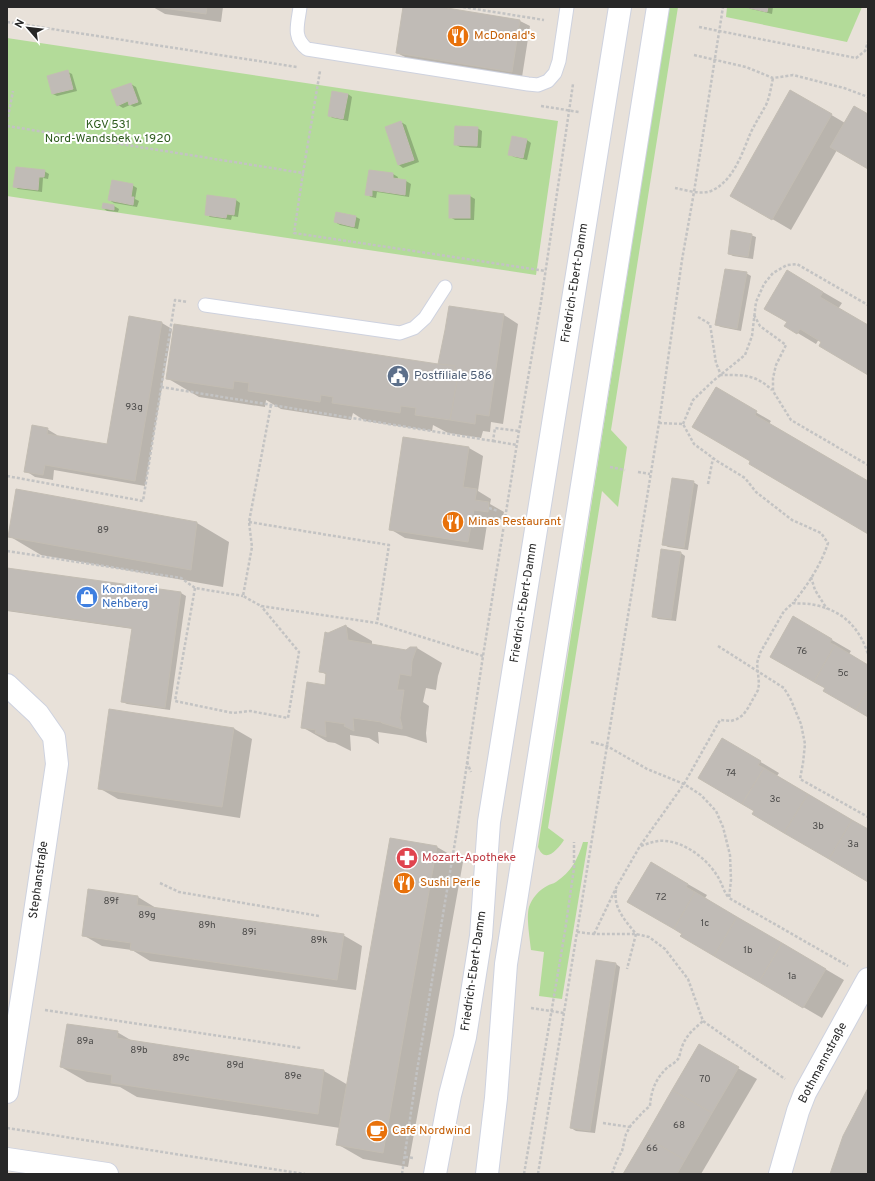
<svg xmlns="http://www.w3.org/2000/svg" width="875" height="1181" viewBox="0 0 875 1181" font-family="Overpass,sans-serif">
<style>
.green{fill:#b3db99}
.shadow{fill:#0003}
.building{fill:#c0bbb6;stroke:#c3bdb3}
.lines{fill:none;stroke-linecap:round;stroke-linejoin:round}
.lane-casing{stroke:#ced2df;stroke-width:15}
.street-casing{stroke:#ced2df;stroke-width:24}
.secondary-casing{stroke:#ced2df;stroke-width:24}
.path{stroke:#c3c3c3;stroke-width:2.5;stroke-dasharray:3 2;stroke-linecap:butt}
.lane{stroke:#fff;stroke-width:13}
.street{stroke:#fff;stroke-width:22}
.secondary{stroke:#fff;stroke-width:22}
.labels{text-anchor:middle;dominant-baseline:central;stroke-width:4;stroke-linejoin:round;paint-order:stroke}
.number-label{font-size:10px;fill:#4d4c4b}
.food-label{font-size:12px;fill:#c56008;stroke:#fff;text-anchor:start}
.park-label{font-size:12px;fill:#2e5c1e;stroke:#fff}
.street-label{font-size:12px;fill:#272727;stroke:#fff}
.service-label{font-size:12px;fill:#4e5e75;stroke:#fff;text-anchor:start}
.shop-label{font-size:12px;fill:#366cbe;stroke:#fff;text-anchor:start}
.health-label{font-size:12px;fill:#be3a42;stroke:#fff;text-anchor:start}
</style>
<rect width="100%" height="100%" fill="#e8e1d9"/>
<g class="green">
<path d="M669 7H678L611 430 627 447 618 507 602 491 548 828 564 840C558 849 545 865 538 847Z"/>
<path d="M727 7H862L847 42 726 17Z"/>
<path d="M7 38 558 121 536 275 7 196Z"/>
<path d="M583 842H588L562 999 539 996 544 952 531 950C530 939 526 917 529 907 532 898 539 890 547 886 550 884 553 884 556 882 571 872 578 859 583 842Z"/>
</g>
<g class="shadow">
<path d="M153 7H223L221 22 165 14Z"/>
<path d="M404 7H434L520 21 530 26 522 77 407 58 397 53Z"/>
<path d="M747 7H773L772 14 751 9Z"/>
<path d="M68 72 72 74 77 91 57 96 53 94Z"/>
<path d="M131 84 136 87 142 104 134 107 130 105 123 108 118 105Z"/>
<path d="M791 91 845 123 868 115V168L837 150 791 230 731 195Z"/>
<path d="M348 94 352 97 348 121 333 118 329 116Z"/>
<path d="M401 122 406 125 419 162 403 168 399 165 386 128Z"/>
<path d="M477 128 482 131 481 148 460 147 455 144Z"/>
<path d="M513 137 527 140 531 143 527 160 514 157 509 154Z"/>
<path d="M44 171 49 174 48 179 43 178 42 192 18 189 14 186Z"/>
<path d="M393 174 398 177 397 180 406 181 411 184 409 197 377 192 376 198 371 197 366 194Z"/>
<path d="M132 185 137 188 135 199 139 201 137 207 114 203 109 200Z"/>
<path d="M450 196H470L475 199 474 220H455L450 217Z"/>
<path d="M236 200 240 203 238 217 232 216 231 220 210 217 206 214Z"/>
<path d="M114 206 119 209 118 212 107 211 103 208Z"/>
<path d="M356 217 360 219 358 229 340 225 335 222Z"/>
<path d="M751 235 756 237 753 259 733 256 729 254Z"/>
<path d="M787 271 842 303 838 309 868 326V373L819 339 816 344 786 326 788 322Z"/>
<path d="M746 273 751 276 741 331 721 327 717 325Z"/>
<path d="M504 315 518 324 503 424 491 422 490 432 483 431 481 438 448 433 433 425 432 431 365 421 353 413 351 420 281 409 266 400 265 407 199 397 167 378 438 365Z"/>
<path d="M129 317 162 323 172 329 145 486 54 470 53 480 35 477 26 471 47 429 57 435V436L108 445Z"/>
<path d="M716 389 771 421 769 424 868 482V533L752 461Z"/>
<path d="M469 448 483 456 478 491 491 499 490 504 504 512 502 520 488 518 483 550 405 538 390 529Z"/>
<path d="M693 482 698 485 688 550 668 547 663 544Z"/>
<path d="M17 490 197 523 229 542 223 587 41 555 9 536Z"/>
<path d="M681 553 685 556 676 621 658 619 653 616Z"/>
<path d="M7 569 181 593 186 596 170 710 127 704 123 702 133 629 7 611Z"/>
<path d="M794 618 851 651 849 654 868 666V716L827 688Z"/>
<path d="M346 626 372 641V645L406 651 411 648H417L442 663 438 676 436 690 426 688 423 702 429 706 426 733 427 743 406 736 378 732 379 744 369 738 350 735 351 751 335 743 328 742 302 727 326 686 327 675 320 671 329 634Z"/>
<path d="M233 728 252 739 240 818 118 799 99 788Z"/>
<path d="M722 739 779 773 777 776 868 830V881L755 811Z"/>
<path d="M391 839 437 847 463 862 408 1167 363 1159 337 1144 340 1128 137 1097 120 1087 87 1082 61 1067 117 1032 134 1042 324 1071 348 1085Z"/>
<path d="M651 863 707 895 705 898 714 904 844 980 822 1018 681 936 683 933Z"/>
<path d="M138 897 156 908 343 935 362 946 356 990 150 961 132 950 102 946 83 935Z"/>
<path d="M616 964 620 967 595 1133 576 1131 571 1128Z"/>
<path d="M699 1046 757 1079 701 1174H625Z"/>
</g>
<g class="building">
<path d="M156 7H207L206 14Z"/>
<path d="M403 7H441L520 20 512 72 396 53Z"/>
<path d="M745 7H768L767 12Z"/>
<path d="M68 70 73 89 52 94 47 76Z"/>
<path d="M131 83 138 102 129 105 128 101 117 106 111 90Z"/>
<path d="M790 90 832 114 772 220 730 196Z"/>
<path d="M332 91 348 94 343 119 328 116Z"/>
<path d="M854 106 868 114V169L830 147Z"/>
<path d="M401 121 414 160 398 165 385 127Z"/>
<path d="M455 126 478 127 477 146 454 145Z"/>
<path d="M512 136 527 139 523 158 508 155Z"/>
<path d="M16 167 45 170 44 177H39L38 190 13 187Z"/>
<path d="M369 170 393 173V178L406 180 405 195 372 190V196L365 195Z"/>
<path d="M112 180 133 184 131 197H134L133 205 108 200Z"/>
<path d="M207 195 236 199 234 215 227 214 226 218 205 215Z"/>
<rect x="449" y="195" width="21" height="23"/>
<path d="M103 203 114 205V210L102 208Z"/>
<path d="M336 212 356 216 354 227 334 222Z"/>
<path d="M731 230 752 234 748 257 728 254Z"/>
<path d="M725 269 747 272 737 329 715 325Z"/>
<path d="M787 270 823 292 820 297 868 325V375L819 346 821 342 800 329 797 334 784 326 787 322 764 309Z"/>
<path d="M449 306 504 314 489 416 476 414 475 424 450 420 457 380H452L455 366 438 364 445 330Z"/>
<path d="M129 316 162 322 135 481 45 465 43 475 24 472 32 425 48 428 47 434 107 444Z"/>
<path d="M174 324 438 364 455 366 452 380H457L450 420 415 415 416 408 401 406 400 413 332 403 333 397 321 395 320 402 248 391 249 383 234 381 233 389 166 379Z"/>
<path d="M716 387 757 411 755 415 868 481V534L749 464 750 461 692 427Z"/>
<path d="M403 437 469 447 463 487 477 489 475 500 489 502 488 512 474 510 468 542 389 530Z"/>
<path d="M672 478 694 481 684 548 662 545Z"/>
<path d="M16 489 197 522 191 570 8 537Z"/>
<path d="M661 549 681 552 671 619 652 617Z"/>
<path d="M7 568 181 592 165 708 121 702 132 628 7 610Z"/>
<path d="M793 616 832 639 830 643 835 645 814 682 770 657Z"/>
<path d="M346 625 348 640 406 650 410 647H417L412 661 411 676 400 674 397 690H404L400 718 402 726V729L382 723 381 722 353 718 354 731 344 726 345 724 325 721 326 737 315 733 316 730 301 728 307 682 325 685 326 673 319 672 325 632 328 633Z"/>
<path d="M835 645 868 665V690L856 710 823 691 825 688 814 682Z"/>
<path d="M868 690V717L856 710Z"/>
<path d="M109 709 234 728 222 807 98 789Z"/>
<path d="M722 738 761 761 758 765 764 768 742 804 698 778Z"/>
<path d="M764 768 808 794 784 833 752 814 754 811 742 804Z"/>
<path d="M808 794 852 820 829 859 784 833Z"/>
<path d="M852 820 868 829V882L829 859Z"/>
<path d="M390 838 437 846 383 1153 336 1145Z"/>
<path d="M651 862 688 884 686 887 695 892 674 929 627 902Z"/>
<path d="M88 889 138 896 137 905 344 934 337 980 130 950 131 943 82 936Z"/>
<path d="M695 892 737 917 714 956 680 936 682 934 674 929Z"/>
<path d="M737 917 782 943 759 982 714 956Z"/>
<path d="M782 943 826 969 803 1008 759 982Z"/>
<path d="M596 960 616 963 590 1131 570 1128Z"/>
<path d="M67 1024 118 1031 117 1038 324 1070 318 1114 111 1083 112 1075 60 1067Z"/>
<path d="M699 1044 739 1067 712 1113 672 1090Z"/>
<path d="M868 1088V1174H830L843 1136Z"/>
<path d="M672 1090 712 1113 685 1160 645 1137Z"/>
<path d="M645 1137 685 1160 677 1174H623Z"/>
</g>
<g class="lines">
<g class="lane-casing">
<g id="lane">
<path d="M300 7C298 24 292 37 307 49L528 84 538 85 548 81 555 73 559 61 567 7"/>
<path d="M205 305 400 333 414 328 425 318 445 287"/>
</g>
</g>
<g class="street-casing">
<g id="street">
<path d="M7 685 38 714 54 737 57 764 27 966 7 1092"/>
<path d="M7 1159 107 1174"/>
<path d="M780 1174 798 1111 805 1093 868 979"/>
</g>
</g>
<g class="secondary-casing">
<g id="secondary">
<path d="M435 1174 450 1095 465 1037 481 936 489 822 620 7"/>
<path d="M487 1174 496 1098 506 964 658 7"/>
</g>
</g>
<g class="path">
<path d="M463 7 544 20"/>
<path d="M7 22 297 67"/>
<path d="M699 27 856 58 865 51 868 42"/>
<path d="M694 55 746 67 773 78 793 75 844 88 868 97"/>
<path d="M541 106 579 112"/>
<path d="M7 122 13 91"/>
<path d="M7 126 303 173 294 233 546 271"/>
<path d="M303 173 320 71"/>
<path d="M675 188C686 190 700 195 711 191 734 181 742 153 751 132 756 122 761 114 766 105 770 96 771 87 773 78"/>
<path d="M754 315 760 326 786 345 776 365 773 378V391L791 420 868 465"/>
<path d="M698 317 710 324 716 363 721 375C743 375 755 374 772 390"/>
<path d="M161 387 493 441 495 428 519 431"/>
<path d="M271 405 249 522 252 547 243 596 261 606 377 623 483 656"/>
<path d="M659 423 683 424 694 444 717 461 745 478 756 492 792 520 821 533 828 543C821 565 807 586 793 603 800 604 808 603 815 605 843 611 859 627 868 654"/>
<path d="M683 424 693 400 713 381 745 355 752 336 756 302 764 284 773 273 787 265 797 264 868 305"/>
<path d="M493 441 517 445"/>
<path d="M610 467 625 470"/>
<path d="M638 472 650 474"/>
<path d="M7 476 143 501 175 300 187 302"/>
<path d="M708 484 713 458"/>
<path d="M489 508 498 511"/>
<path d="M249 522 389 545 377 623"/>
<path d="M7 551 181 578 195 588 243 596"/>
<path d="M811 577 815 590 827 609"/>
<path d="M195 588 175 701 233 713 250 711 288 718 299 652 261 606"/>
<path d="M718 646 784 688 791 700 801 724 805 744 803 763 800 779 868 817"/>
<path d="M591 742 607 746 647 769 684 784 701 795 716 811 723 827 730 855 731 880 729 898 848 966"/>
<path d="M467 762 471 772"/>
<path d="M641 846C649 843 657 840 665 841 684 842 706 858 716 874 722 882 723 891 729 898"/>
<path d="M160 883 179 892 319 916"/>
<path d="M616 890C613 908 625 920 636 934L627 969"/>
<path d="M577 932 594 934H636L649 937 665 949 688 979 703 1021 785 1079"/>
<path d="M594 934 617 886 640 846 684 784 720 720 731 721 737 719 743 715 748 708 758 690 759 684 757 663 760 653 784 611 793 603"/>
<path d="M531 1008 564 1013"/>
<path d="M45 1010 301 1048"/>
<path d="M603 1123 630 1127"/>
<path d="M7 1128 305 1174"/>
<path d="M405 1157 414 1158"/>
<path d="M402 1174 417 1071 458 824 483 656 519 431 541 302 573 84"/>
<path d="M524 1174 565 931 574 868V842"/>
<path d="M538 1174 659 423 682 260 694 192 723 7"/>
<path d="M612 1174 617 1160 622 1151 626 1134 631 1125 645 1110 650 1106C651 1090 656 1078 668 1067 671 1065 676 1062 678 1059 680 1057 680 1051 682 1047 686 1035 694 1029 703 1021"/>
</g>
<use href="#lane" class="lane"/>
<use href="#street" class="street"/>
<use href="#secondary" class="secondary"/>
</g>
<defs>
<g id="restaurant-disc" transform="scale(1.15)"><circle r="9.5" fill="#e8710a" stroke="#fff"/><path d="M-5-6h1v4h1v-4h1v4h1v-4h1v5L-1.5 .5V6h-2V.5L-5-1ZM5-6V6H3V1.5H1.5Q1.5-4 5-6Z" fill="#fff"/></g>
<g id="civic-disc" transform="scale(1.15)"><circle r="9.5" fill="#5c6f8a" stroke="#fff"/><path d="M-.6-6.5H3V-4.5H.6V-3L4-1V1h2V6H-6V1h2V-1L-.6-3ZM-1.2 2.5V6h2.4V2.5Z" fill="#fff"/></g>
<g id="shop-disc" transform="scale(1.15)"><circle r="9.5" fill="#3f7fe0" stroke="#fff"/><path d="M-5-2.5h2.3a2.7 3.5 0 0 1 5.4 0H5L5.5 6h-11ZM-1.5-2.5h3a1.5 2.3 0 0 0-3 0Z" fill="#fff"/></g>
<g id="pharmacy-disc" transform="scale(1.15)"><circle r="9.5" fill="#e0444e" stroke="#fff"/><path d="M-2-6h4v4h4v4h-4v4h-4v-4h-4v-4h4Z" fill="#fff"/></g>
<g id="cafe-disc" transform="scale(1.15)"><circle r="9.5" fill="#e8710a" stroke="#fff"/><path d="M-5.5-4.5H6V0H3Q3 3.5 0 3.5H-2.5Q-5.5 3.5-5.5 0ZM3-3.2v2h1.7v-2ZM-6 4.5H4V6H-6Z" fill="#fff"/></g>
</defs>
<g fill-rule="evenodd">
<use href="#restaurant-disc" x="458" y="36"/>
<use href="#civic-disc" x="398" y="376"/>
<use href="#restaurant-disc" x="453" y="522"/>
<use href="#shop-disc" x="87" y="597"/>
<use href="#pharmacy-disc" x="407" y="858"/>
<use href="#restaurant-disc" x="404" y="883"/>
<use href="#cafe-disc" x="377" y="1131"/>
</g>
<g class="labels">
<g class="number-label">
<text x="134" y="407">93g</text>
<text x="103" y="530">89</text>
<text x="802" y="651">76</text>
<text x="843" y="673">5c</text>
<text x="731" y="773">74</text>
<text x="775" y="799">3c</text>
<text x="818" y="826">3b</text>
<text x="853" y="844">3a</text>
<text x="661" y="897">72</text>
<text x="111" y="901">89f</text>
<text x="147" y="915">89g</text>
<text x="705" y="923">1c</text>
<text x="207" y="925">89h</text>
<text x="249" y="932">89i</text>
<text x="319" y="940">89k</text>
<text x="748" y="950">1b</text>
<text x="792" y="976">1a</text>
<text x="85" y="1041">89a</text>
<text x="139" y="1050">89b</text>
<text x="181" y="1058">89c</text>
<text x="235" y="1065">89d</text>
<text x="293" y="1076">89e</text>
<text x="705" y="1079">70</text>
<text x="679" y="1125">68</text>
<text x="652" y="1148">66</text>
</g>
<g class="food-label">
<text x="474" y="36">McDonald's</text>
<text x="468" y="522">Minas Restaurant</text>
<text x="420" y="883">Sushi Perle</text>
<text x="392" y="1131">Café Nordwind</text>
</g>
<g class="park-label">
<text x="108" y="125">KGV 531<tspan x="108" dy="14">Nord-Wandsbek v. 1920</tspan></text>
</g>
<g class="street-label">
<text transform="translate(575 283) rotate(-81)">Friedrich-Ebert-Damm</text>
<text transform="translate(524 603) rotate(-81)">Friedrich-Ebert-Damm</text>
<text transform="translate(39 880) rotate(-82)">Stephanstraße</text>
<text transform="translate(474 971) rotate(-82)">Friedrich-Ebert-Damm</text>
<text transform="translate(823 1063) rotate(-62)">Bothmannstraße</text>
</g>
<g class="service-label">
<text x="414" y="376">Postfiliale 586</text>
</g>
<g class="shop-label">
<text x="102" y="590">Konditorei<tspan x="102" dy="14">Nehberg</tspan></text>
</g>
<g class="health-label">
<text x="422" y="858">Mozart-Apotheke</text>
</g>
</g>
<rect width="875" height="1181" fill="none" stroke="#272727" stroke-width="16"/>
<g transform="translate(28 28) rotate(298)" stroke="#ffffff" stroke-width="3" paint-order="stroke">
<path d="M0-3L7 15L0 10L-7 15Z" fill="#272727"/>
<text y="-6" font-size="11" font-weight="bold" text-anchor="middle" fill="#272727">N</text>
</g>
</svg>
